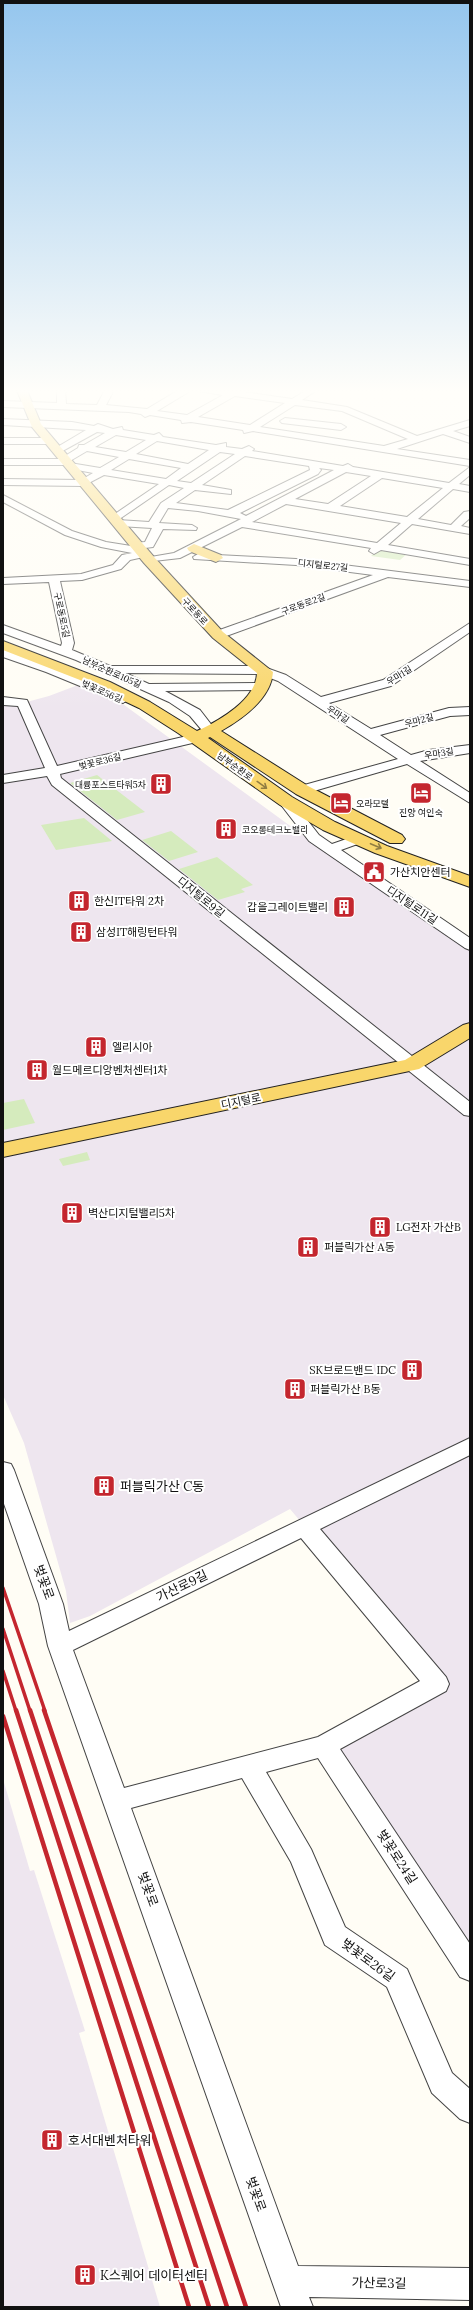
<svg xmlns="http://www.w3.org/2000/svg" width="473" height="2310" viewBox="0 0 473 2310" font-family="Lora,'Noto Sans KR',serif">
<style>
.industrial{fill:#eee6ef}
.green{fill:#d5ebbd}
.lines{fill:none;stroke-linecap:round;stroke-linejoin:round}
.minor-casing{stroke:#444;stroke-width:2}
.major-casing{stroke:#222;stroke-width:2}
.minor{fill:#fff;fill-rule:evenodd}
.major{fill:#f9d66b;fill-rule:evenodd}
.rail-far1{stroke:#c4262e;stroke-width:3.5}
.rail{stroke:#c4262e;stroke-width:4.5}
.oneway{stroke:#917d42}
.labels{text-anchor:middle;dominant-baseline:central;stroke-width:4;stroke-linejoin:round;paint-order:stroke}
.far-street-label{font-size:9px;fill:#111;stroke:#fff}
.far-poi-label{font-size:9px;fill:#111;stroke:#fff;text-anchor:start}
.poi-label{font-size:11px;fill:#111;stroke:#fff;text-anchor:start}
.street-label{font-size:11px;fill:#111;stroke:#fff}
.near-poi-label{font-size:13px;fill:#111;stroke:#fff;text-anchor:start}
.near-street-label{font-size:13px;fill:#111;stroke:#fff}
</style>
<rect width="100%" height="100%" fill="#fffdf5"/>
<g class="industrial">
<path d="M78 685 120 702 304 836 470 946V1968L324 1746 437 1683 290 1509 90 1616 70 1623 66 1591 24 1443 3 1395V702L23 703 49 696Z"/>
<path d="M3 1779 30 1871 34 1870 85 2031 79 2033 160 2307H3Z"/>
</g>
<g class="green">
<path d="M381 548 409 552 400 560 371 556Z"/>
<path d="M97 775 145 812 117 820 70 783Z"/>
<path d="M84 818 112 841 56 850 41 825Z"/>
<path d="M171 831 198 852 169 861 142 840Z"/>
<path d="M217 857 253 885 241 889 245 892 218 900 179 869Z"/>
<path d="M24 1099 35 1123 3 1130V1103Z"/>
<path d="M87 1152 90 1160 63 1166 59 1159Z"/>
</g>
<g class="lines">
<g class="minor-casing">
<g id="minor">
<path d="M57 388H65L66 404 97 405 106 388H115L106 405 147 409 182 388 232 391 238 388H249L243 392 292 399 310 388H320L302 400 347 407 417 436 470 420V426L453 431 470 437V443L443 434 397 449 470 460V466L253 431 244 433 243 430 191 422 182 423 181 420 150 415 145 417 141 414 129 412 3 407V401L57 403ZM192 390 223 395 187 415 157 411ZM235 396 285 403 250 425 198 417ZM295 405 342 411 408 439 384 446 260 427Z"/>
<path d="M285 418 341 424 346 427 341 430 282 423 280 421Z"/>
<path d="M3 419 72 422 94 426 98 424 113 429 122 427 123 430 154 435 159 433 163 437 216 445 226 443V447L242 449 249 446 254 449 252 451 343 466 348 464 353 467 449 483 470 467V475L459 484 470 486V492L453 489 418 519 451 525 464 512 470 511V518L461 526 470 528V534L412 524 388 545 470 559V565L381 550 374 554 369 551 371 548 242 527 180 558 145 562V558L174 553 241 519 198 511 168 508 159 523 192 525 197 528 196 530 163 529 153 547 145 548 149 554 148 556 130 560 121 569 82 580 60 581 74 643 72 650 110 666H261L286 675 321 697 383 680 470 623V632L391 686 329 703 371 729 449 708 470 707V715L450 716 380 735 411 755 429 750 470 745V753L420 761 470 793V803L407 764 307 793H297L295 790 297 787 398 759 278 681 260 674 125 673 149 684 265 683 267 686 261 690 165 691 200 710 217 732 211 736 206 735 190 716 169 702 76 660 3 633V625L61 646 62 643 49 582 3 584V578L81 574 113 565 122 555 132 553 101 547 65 535 3 502V495L72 531 106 542 131 546 132 543 145 542 152 528 119 526 115 525V521L109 518 159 484 104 475 83 486 3 485V479L81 480 93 473 67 468 66 465H3V459H60L78 448 79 445H84L105 433 97 432 57 454 54 453V449L86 430 3 425ZM116 435 146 440 126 452 95 447ZM157 441 209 450 188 464 136 454ZM87 451 119 457 100 468 70 463V461ZM220 452 235 454 191 483 177 481ZM245 456 309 466 310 470 228 510 176 503 195 490 231 494V490L202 485ZM129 459 181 468 166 479 111 470ZM319 468 334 470 246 516 240 513 318 474 321 470ZM346 472 371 476 328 504 295 499ZM382 478 443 488 407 517 340 506ZM169 485 184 488 161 503 149 522 118 520ZM286 504 401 523 377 543 252 522Z"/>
<path d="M3 438H49L54 441 49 444H3Z"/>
<path d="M198 554 296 559 470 581V587L388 577 218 639 212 635 214 632 373 575 296 565 194 559 193 557Z"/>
<path d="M3 649 54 666 127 696 129 699 123 703 119 702 46 672 3 657Z"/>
<path d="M3 697 27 700 57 766 196 734 201 735 203 738 201 741 60 774 61 778 470 1102V1116L464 1115 52 785 47 776 3 783V775L45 768 18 706 3 705Z"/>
<path d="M285 797 290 798 319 835 332 844 358 835 363 836 365 839 363 842 341 850 470 938V950L465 948 309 841 278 801Z"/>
<path d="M470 1438V1455L320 1529 446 1677 449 1684 446 1691 340 1749 470 1944V1981L460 1977 318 1758 266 1772 311 1849 345 1927 407 1969 452 2073 470 2089V2123L460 2119 432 2093 387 1987 325 1945 291 1862 242 1778 131 1808 298 2266 470 2268V2300L309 2297 313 2307H281L48 1646 39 1604 3 1501V1462L11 1464 14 1470 63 1604 69 1631ZM301 1538 420 1681 318 1737 124 1788 73 1650Z"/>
</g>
</g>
<g class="major-casing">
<g id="major">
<path d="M16 388H26L41 424 154 557 223 632 273 672C271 699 242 719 221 731L308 786 402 835 405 839 402 843H390L296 794 210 737 208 738 292 797 335 822 387 846 470 876V887L375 853 323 830 280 805 178 733 139 708 80 680 3 650V641L110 682 150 702 197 731C219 721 256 700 257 673L213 638 144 563 32 427Z"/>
<path d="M194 544 221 555 223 558 216 562 189 551 187 548Z"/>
<path d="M470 1023V1038L419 1069 3 1157V1143L405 1060 463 1025Z"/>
</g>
</g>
<use href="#minor" class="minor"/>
<use href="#major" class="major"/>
<g class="rail-far1">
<path d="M3 1588 45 1711"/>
<path d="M3 1629 30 1711"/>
<path d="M3 1671 16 1711"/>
</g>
<g class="rail">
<path d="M16 1710 209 2307"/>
<path d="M30 1710 227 2307"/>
<path d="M44 1710 246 2307"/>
<path d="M3 1716 189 2307"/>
</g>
</g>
<defs><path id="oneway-shaft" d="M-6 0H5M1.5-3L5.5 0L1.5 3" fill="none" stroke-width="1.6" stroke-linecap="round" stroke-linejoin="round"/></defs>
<g class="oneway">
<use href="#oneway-shaft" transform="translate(262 785) rotate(36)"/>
<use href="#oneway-shaft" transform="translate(376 846) rotate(23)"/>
</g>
<linearGradient id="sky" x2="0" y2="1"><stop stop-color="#95c6ee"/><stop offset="0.55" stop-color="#fffefa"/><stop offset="1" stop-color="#fffefa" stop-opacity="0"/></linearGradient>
<rect width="473" height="711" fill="url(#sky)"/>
<defs>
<g id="building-square" transform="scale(1.15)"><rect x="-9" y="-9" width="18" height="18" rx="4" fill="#c4262e" stroke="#fff"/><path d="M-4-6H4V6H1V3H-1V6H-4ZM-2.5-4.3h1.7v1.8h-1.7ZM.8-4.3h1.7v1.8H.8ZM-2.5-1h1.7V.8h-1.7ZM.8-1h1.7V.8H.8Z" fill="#fff"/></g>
<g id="hotel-square" transform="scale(1.15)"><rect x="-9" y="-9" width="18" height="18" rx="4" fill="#c4262e" stroke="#fff"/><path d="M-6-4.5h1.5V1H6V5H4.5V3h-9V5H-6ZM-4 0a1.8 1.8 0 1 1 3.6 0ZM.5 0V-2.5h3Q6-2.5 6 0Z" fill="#fff"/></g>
<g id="civic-square" transform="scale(1.15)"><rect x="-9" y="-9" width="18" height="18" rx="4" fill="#c4262e" stroke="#fff"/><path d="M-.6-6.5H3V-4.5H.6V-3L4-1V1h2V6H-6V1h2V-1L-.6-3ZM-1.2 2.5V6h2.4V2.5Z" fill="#fff"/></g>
</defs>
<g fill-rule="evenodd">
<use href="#building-square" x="161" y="784"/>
<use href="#hotel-square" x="421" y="793"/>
<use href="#hotel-square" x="341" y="803"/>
<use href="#building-square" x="226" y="829"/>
<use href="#civic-square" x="374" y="872"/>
<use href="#building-square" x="79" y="901"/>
<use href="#building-square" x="344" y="907"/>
<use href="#building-square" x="81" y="932"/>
<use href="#building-square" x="96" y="1047"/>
<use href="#building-square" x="37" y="1070"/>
<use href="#building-square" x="72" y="1213"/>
<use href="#building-square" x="380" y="1227"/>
<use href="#building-square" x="308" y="1247"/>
<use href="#building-square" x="412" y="1370"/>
<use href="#building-square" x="295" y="1389"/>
<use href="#building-square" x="104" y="1486"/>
<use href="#building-square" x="52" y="2140"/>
<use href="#building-square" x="85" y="2275"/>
</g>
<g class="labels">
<g class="far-street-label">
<text transform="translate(323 565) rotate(6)">디지털로27길</text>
<text transform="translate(303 604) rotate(-20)">구로동로2길</text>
<text transform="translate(195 611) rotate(48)">구로동로</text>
<text transform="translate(62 615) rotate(78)">구로동로5길</text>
<text transform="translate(112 672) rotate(24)">남부순환로105길</text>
<text transform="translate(399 675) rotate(-32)">우마1길</text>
<text transform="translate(102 691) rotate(23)">벚꽃로56길</text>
<text transform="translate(338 714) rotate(33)">우마길</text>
<text transform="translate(419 720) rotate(-15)">우마2길</text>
<text transform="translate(439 753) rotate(-9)">우마3길</text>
<text transform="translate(100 761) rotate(-14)">벚꽃로36길</text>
<text transform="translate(235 766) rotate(36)">남부순환로</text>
</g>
<g class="far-poi-label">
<text x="146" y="784" text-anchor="end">대륭포스트타워5차</text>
<text x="356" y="803">오라모텔</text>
<text x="421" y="812" text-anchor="middle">진양 여인숙</text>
<text x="242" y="829">코오롱테크노밸리</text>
</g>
<g class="poi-label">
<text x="390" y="872">가산치안센터</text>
<text x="94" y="901">한신IT타워 2차</text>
<text x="328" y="907" text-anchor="end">갑을그레이트밸리</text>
<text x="96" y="932">삼성IT해링턴타워</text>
<text x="112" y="1047">엘리시아</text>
<text x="52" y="1070">월드메르디앙벤처센터1차</text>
<text x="88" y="1213">벽산디지털밸리5차</text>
<text x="396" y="1227">LG전자 가산B</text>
<text x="324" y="1247">퍼블릭가산 A동</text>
<text x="396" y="1370" text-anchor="end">SK브로드밴드 IDC</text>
<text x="310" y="1389">퍼블릭가산 B동</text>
</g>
<g class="street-label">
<text transform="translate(201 897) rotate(39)">디지털로9길</text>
<text transform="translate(412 905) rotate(34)">디지털로11길</text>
<text transform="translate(241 1101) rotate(-12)">디지털로</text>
</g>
<g class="near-poi-label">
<text x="120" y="1486">퍼블릭가산 C동</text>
<text x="68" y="2140">호서대벤처타워</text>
<text x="100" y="2275">K스퀘어 데이터센터</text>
</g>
<g class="near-street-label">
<text transform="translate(44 1582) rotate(70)">벚꽃로</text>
<text transform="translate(182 1586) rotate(-26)">가산로9길</text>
<text transform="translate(397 1857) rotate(57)">벚꽃로24길</text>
<text transform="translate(148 1889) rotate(70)">벚꽃로</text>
<text transform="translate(368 1960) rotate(36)">벚꽃로26길</text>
<text transform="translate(256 2194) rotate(70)">벚꽃로</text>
<text transform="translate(379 2283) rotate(1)">가산로3길</text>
</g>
</g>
<rect width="473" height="2310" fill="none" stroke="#111111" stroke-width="8"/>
</svg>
